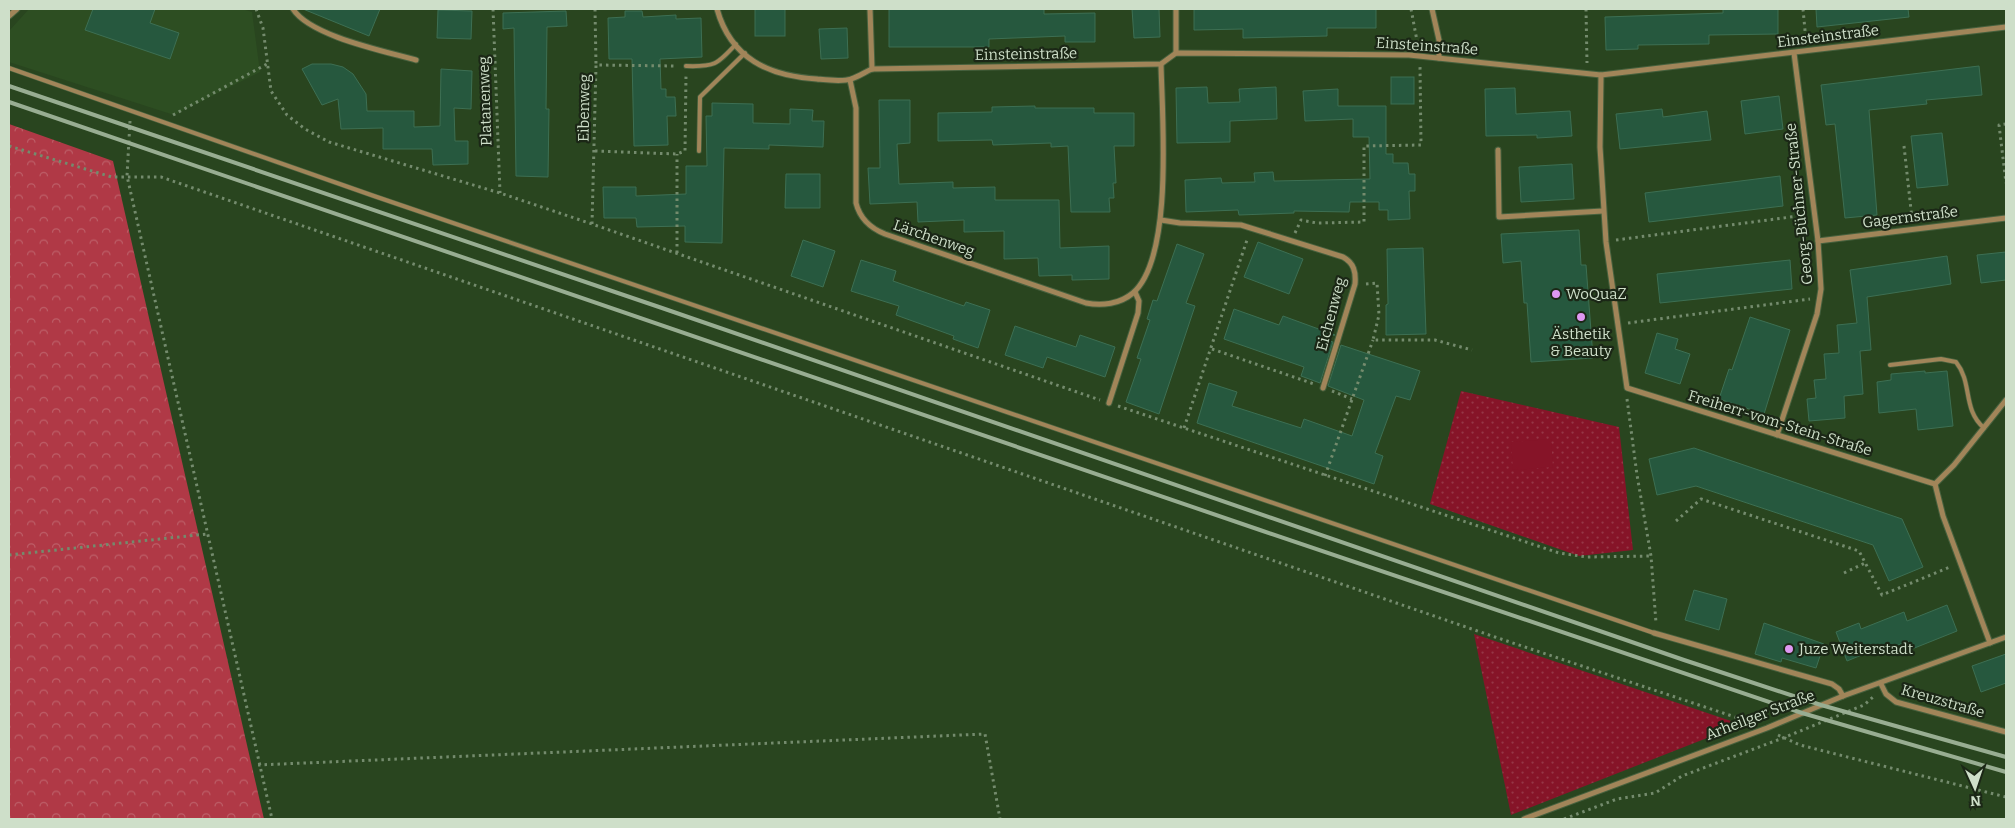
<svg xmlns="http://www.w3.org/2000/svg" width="2015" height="828" viewBox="0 0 2015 828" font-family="Bitter,serif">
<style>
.built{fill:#2d4e22}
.grass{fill:url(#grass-dots)}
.forest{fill:url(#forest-crowns)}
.park{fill:#861428}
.building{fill:#26583e;stroke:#3d6f53}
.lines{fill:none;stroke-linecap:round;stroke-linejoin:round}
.service-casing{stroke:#47613e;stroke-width:5.5}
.minor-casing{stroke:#47613e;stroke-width:7}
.path{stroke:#748b6d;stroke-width:3;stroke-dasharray:2.5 4;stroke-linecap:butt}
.service{stroke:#a18559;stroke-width:4}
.minor{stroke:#a18559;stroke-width:5}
.rail{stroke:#98ad92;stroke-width:4}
.poi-dot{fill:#de98f2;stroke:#1b2716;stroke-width:2}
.labels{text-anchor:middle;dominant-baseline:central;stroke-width:4.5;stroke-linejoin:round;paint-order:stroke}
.street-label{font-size:15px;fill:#cedfc9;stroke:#1b2716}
.poi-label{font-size:15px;fill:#cedfc9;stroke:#1b2716;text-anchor:start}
</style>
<defs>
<pattern id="grass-dots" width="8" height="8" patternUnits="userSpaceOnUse" patternTransform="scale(1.25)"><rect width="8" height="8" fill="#861428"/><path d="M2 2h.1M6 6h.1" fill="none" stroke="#963646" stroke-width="1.8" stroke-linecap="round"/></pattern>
<pattern id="forest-crowns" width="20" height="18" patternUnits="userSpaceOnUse" patternTransform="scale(1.25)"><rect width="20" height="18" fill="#b03946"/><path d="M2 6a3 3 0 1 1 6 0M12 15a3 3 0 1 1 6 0" fill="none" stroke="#bd5f68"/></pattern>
</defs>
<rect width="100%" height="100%" fill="#29451f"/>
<path class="built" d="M29 9H242L252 12 260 72 174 115 9 62V31Z"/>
<g class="grass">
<path d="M1461 391 1619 427 1633 550 1579 556 1430 504Z"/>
<path d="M1474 634 1731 721 1730 729 1511 815Z"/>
</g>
<path class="forest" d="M9 124 113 161 264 819H9Z"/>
<path class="park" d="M1551 439 1553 467 1513 470 1511 442Z"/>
<g class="building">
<path d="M93 9H155L150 23 179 33 170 59 85 30Z"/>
<path d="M303 9H380L369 36Z"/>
<rect x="755" y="9" width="30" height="27"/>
<path d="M889 9H1044V14L1095 13V42H1065V36L989 39V47H889Z"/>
<path d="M1132 9H1159L1160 37 1134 38Z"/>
<path d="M1194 9H1376V28H1327V36L1243 38V29L1194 30Z"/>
<path d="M1723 9H1778V34L1709 35V44L1638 45V49L1606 50 1605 17 1723 13Z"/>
<path d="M1816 9H1908L1909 17 1817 27Z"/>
<path d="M438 10 472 11 471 39 437 38Z"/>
<path d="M566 11 567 26 547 27 546 109H549L548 177 516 176 514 28 503 29V13Z"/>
<path d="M625 11H642L643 17 676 15V19L701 18 702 57 660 59 661 89H666V97H675L676 116H667L668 145 634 146 632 59H609L608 18 625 17Z"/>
<path d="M847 28 848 58 821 59 819 29Z"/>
<path d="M312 64H331L343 67 353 74 366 94 367 111H414V127L440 126 441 69 472 71 471 109 454 108 455 141H468V164L433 165 432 149H383V128L341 129 338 99 322 105 302 69Z"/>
<path d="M1979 66 1982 95 1926 100 1927 104 1869 110 1877 215 1845 218 1835 124 1826 125 1821 85Z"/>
<rect x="1391" y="77" width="23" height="27"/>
<path d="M1207 87 1208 103 1240 102 1239 89 1276 87 1277 119 1230 121V142L1177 143 1176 88Z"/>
<path d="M1515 88 1516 114 1570 111 1572 136 1537 138V135L1486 136 1485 89Z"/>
<path d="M1338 89V106H1386V154H1393V163H1408L1409 174H1415V191H1409L1410 219 1388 220V210H1379V202H1350L1349 212 1294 211V213L1239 215 1238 210 1186 212 1185 180 1221 178 1222 183 1255 182 1254 173 1273 172 1274 181 1370 179 1369 137H1353V119L1305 121 1303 91Z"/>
<path d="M1779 96 1783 129 1745 134 1741 101Z"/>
<path d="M879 100H910V143L897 144 899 184 953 182V188L995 187V200H1059L1060 248 1109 246V279L1072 280V275L1039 276 1038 258 1004 259V231L964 232V220L918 222 917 202 870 204 868 168H880Z"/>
<path d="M712 103 753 104V123L790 124V109L813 110 812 121H824L823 147 769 145V149L724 148 722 243 685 242V226L637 227 636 218H604L603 187H636V196L686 194V166H707L706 116H712Z"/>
<path d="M1035 106V108H1094V113H1134V146H1114L1116 183H1113L1114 198H1109L1110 212H1071L1068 146 1051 147V143L993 145 992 140 938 141V113L992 112V107Z"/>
<path d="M1662 109 1663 117 1707 111 1711 140 1620 149 1616 114Z"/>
<path d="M1942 133 1948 185 1917 188 1911 136Z"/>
<path d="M1572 164 1574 199 1521 202 1519 167Z"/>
<path d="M786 174H820V208H785Z"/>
<path d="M1780 176 1783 206 1649 222 1645 193Z"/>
<path d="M1579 230 1581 265H1586L1593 358 1531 362 1527 303H1524L1521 261 1503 263 1501 234Z"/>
<path d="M803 240 835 251 823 287 791 276Z"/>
<path d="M1258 242 1303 259 1289 294 1244 277Z"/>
<path d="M1177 244 1204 254 1186 303 1195 306 1159 414 1126 402 1141 359 1137 358 1150 320 1147 319 1153 300 1157 301Z"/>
<path d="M1423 248 1426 334 1386 335V305L1388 304 1387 249Z"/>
<path d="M2006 252V280L1981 283 1977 255Z"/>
<path d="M1947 256 1951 284 1867 297 1871 350 1860 351 1863 394 1844 396 1845 418 1809 421 1807 399 1816 398 1814 380 1826 379 1824 354 1839 353 1837 325 1857 323 1850 270Z"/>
<path d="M861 260 896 271 893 281 964 306 966 302 990 310 978 348 953 339 954 336 896 315 899 306 851 291Z"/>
<path d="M1790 260 1792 289 1660 303 1657 274Z"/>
<path d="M1234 309 1279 325 1283 316 1335 335 1317 337 1333 342 1320 383 1301 376 1304 367 1224 339Z"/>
<path d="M1750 317 1790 330 1764 414 1719 399 1729 369 1732 370Z"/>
<path d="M1015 326 1076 347 1080 335 1115 347 1105 377 1047 357 1043 368 1005 355Z"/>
<path d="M1657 333 1678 339 1675 349 1690 354 1680 384 1645 373Z"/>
<path d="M1341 345 1420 371 1410 400 1396 396 1375 453 1383 456 1374 484 1197 423 1209 383 1237 392 1232 406 1301 428 1304 419 1352 436 1364 400 1328 386Z"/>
<path d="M1925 371V373L1947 371 1953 426 1918 430 1916 409 1879 413 1877 382 1891 380V374Z"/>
<path d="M1694 448 1902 519 1923 567 1889 581 1873 545 1696 486 1657 495 1649 459Z"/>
<path d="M1694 590 1727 599 1719 630 1685 620Z"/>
<path d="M1947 605 1957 631 1912 649 1908 641 1888 649 1886 645 1847 661 1836 632 1859 623 1861 629 1904 612 1907 621Z"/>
<path d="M1764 623 1824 644 1816 668 1782 658 1781 662 1755 654Z"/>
<path d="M2006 654V683L1981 692 1972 666Z"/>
</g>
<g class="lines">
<g class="service-casing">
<g id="service">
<path d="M686 66C714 67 717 65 736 44"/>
<path d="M9 68 374 196 1654 633"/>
<path d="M699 151 700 97 745 53"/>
<path d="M1890 365 1941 359 1956 362C1973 383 1962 409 1984 428"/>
</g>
</g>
<g class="minor-casing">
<g id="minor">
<path d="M293 9C310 36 384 51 416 60"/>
<path d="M717 9C731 59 769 76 817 79 827 80 842 82 851 79 858 77 865 72 872 69L1161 64 1176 53 1409 55 1601 75 2006 27"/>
<path d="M870 9 872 69"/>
<path d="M1432 9 1439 40V58"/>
<path d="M9 16 17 9"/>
<path d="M1176 53V9"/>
<path d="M1601 75 1600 147 1606 242 1627 388 1935 484 1943 516 1990 643"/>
<path d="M850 80 856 108V203C860 219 870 228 885 234L1086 303C1102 306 1120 304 1133 293 1174 257 1162 116 1161 64"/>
<path d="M1498 150 1499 217 1603 211"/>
<path d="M1161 220 1180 223 1241 225 1343 257C1354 263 1356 272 1355 284L1323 388"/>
<path d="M1818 241 2006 218"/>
<path d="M1109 403 1138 313 1139 301 1135 292"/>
<path d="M1777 435 1817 314 1821 289 1818 241 1794 53"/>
<path d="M1935 484 1954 465 2006 400"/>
<path d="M1654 633 1832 684 1839 689 1843 696"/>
<path d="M1881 684 1886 694 1896 702 2006 732"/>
<path d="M1524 819 1767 728 1843 696 2006 637"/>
</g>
</g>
<g class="path">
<path d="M256 9 263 28 271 91 287 115 305 129 329 142 500 193 592 224 1100 400"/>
<path d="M493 9 500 193"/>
<path d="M595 9 596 65"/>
<path d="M1411 9 1418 46"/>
<path d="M1586 9 1587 63"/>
<path d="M1803 9 1806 41"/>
<path d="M173 115 267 64"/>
<path d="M130 121 127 176 272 819"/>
<path d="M2006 124 1999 125 2006 183"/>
<path d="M9 146 112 177H161L1495 637 1750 722"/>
<path d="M1904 146 1912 219"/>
<path d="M595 151 677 154 685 151 686 75"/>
<path d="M592 224 596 65 676 66"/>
<path d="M1295 233 1301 220 1317 223 1364 222V146L1421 145 1420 67"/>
<path d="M1616 240 1806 215"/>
<path d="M677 253V154"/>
<path d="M1366 284 1377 283 1379 315 1373 340H1435L1472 350"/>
<path d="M1628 323 1810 299"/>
<path d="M1212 349 1314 384"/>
<path d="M1332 391 1352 399"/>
<path d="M1627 399 1637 475 1651 556 1656 623"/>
<path d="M1118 406 1559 553 1587 557 1651 556"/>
<path d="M1184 428 1248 237"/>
<path d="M1325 476 1373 340"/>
<path d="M1676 521 1701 499 1859 551 1882 595 1950 567"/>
<path d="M9 555 207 534"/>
<path d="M1844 573 1865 563"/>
<path d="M1778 735 1800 745 2006 797"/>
<path d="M258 765 985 734 1000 819"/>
<path d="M1564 819 1617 799 1655 793 1682 776 1783 738 1864 705 1873 697"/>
</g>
<use href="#service" class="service"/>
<use href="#minor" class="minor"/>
<g class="rail">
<path d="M9 86 662 308 1684 660 1821 705 2006 757"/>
<path d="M9 102 1260 530 1802 713 2006 772"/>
</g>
</g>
<g class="poi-dot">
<circle cx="1556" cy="294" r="5"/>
<circle cx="1581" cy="317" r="5"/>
<circle cx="1789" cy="649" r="5"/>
</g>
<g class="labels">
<g class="street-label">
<text transform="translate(1828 36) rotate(-7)">Einsteinstraße</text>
<text transform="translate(1427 46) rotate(4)">Einsteinstraße</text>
<text transform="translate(1026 54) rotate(-1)">Einsteinstraße</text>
<text transform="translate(485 101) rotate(-92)">Platanenweg</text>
<text transform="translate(584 108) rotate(-89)">Eibenweg</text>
<text transform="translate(1799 204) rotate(-96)">Georg-Büchner-Straße</text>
<text transform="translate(1910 217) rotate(-7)">Gagernstraße</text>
<text transform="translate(934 238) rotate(19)">Lärchenweg</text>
<text transform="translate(1331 314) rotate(-75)">Eichenweg</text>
<text transform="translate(1780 423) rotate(17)">Freiherr-vom-Stein-Straße</text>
<text transform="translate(1943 701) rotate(16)">Kreuzstraße</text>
<text transform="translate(1760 715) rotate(-21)">Arheilger Straße</text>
</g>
<g class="poi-label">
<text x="1566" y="294">WoQuaZ</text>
<text x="1581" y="334" text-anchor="middle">Ästhetik<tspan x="1581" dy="17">&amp; Beauty</tspan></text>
<text x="1799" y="649">Juze Weiterstadt</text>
</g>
</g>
<rect width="2015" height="828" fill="none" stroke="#cedfc9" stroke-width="20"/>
<g transform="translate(1975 788) rotate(177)" stroke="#1b2716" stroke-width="4" paint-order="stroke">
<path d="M0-4L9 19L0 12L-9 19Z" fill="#cedfc9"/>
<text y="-8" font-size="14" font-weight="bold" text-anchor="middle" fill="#cedfc9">N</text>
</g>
</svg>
